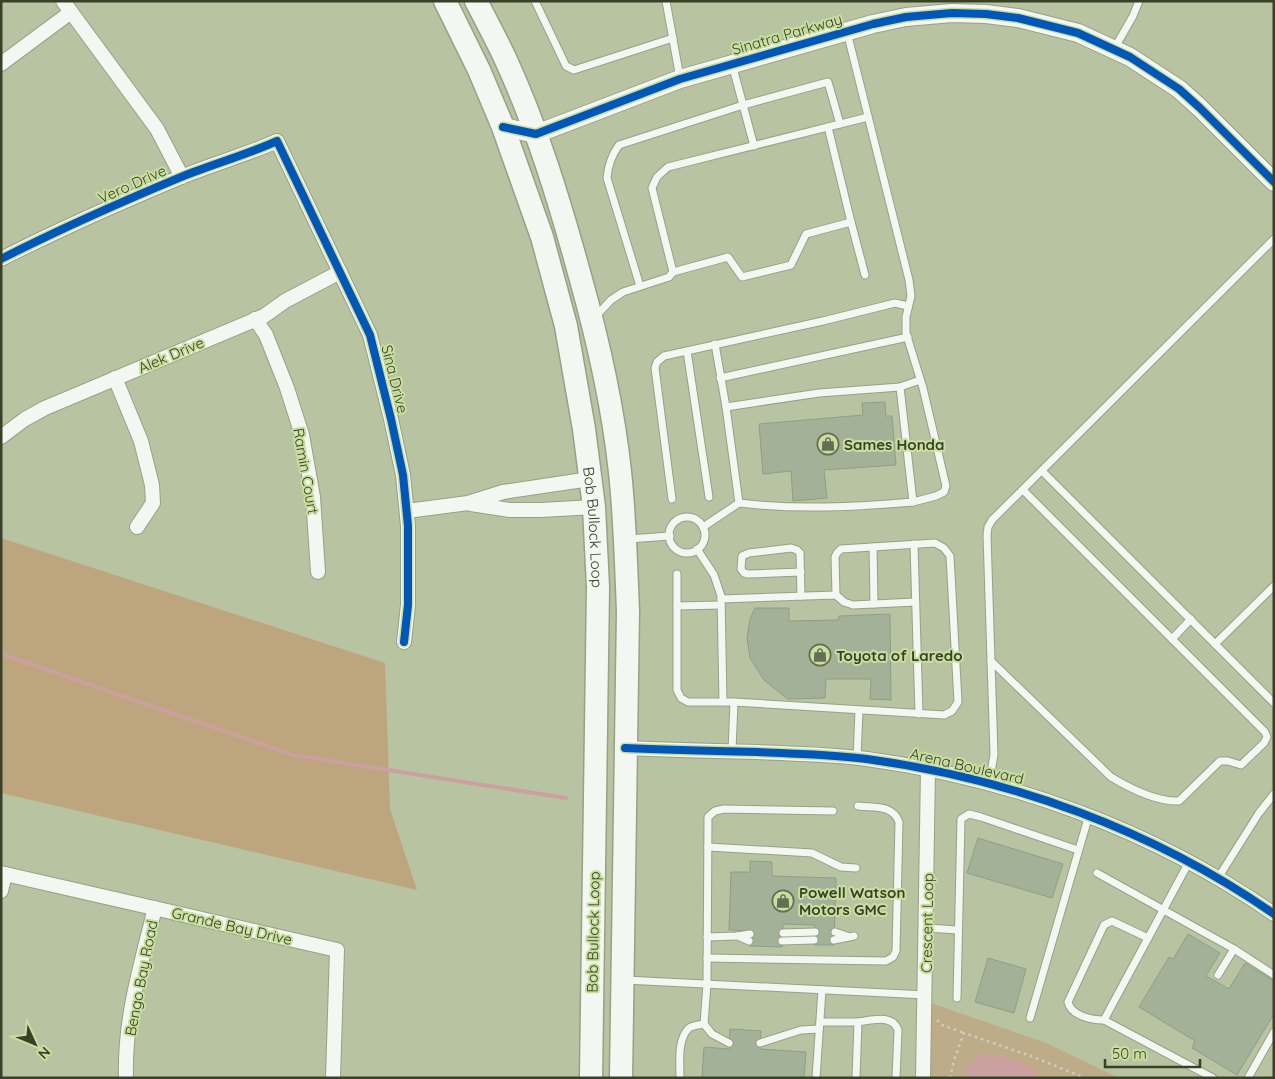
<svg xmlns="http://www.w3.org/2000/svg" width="1275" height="1079" viewBox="0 0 1275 1079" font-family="Quicksand,sans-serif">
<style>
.green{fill:#beac88}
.forest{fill:#bda67d}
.water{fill:#cc9fa0}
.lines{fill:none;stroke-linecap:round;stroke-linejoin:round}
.stream{stroke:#cc9fa0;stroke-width:4}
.building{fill:#a3b198;stroke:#909e86}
.service-casing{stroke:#98a086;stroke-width:9}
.minor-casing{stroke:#98a086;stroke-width:16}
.tertiary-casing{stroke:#98a086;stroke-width:20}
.trunk-casing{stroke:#98a086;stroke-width:25}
.path{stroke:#cbcec4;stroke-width:2.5;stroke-dasharray:2.5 4;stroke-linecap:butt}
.service{stroke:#f4f6f1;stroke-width:7}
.minor{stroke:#f4f6f1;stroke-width:14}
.tertiary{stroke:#f4f6f1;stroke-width:18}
.trunk{stroke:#f4f6f1;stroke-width:22}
.cycleway-casing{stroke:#c9df9f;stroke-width:11}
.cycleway{stroke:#0057b8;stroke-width:8}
.labels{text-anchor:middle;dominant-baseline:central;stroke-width:4;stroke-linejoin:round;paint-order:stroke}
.street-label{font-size:15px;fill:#384127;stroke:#c9df9f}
.poi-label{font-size:15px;font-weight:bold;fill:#384127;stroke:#c9df9f;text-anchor:start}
</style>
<rect width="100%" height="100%" fill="#b8c3a1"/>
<path class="green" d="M931 1003 1046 1043 1119 1078H931Z"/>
<path class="forest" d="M1 538 385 663 390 809 417 890 1 793Z"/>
<path class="water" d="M981 1054C995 1055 1037 1061 1038 1078H968L966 1067Z"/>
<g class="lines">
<path class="stream" d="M1 654 293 755 566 798"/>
</g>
<g class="building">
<path d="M885 402 886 416H892L896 465 824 470 827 498 793 501 791 471 763 474 759 424 863 415 862 403Z"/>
<path d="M755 608H789V621L838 620 839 616 890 614 891 700 870 699 871 679H826L825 698 788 699 780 693 764 680 750 658 747 638 750 619Z"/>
<path d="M978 838 1063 864 1052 898 967 873Z"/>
<path d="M750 861 772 862V876L836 878 834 945H814L815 925 783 924 782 947 749 946 750 931 729 930 731 872H750Z"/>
<path d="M1188 934 1220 953 1206 976 1229 989 1245 963 1274 981V1014L1237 1075 1192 1048 1195 1041 1139 1007 1169 957 1173 959Z"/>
<path d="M988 958 1026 969 1014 1013 975 1002Z"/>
<path d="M730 1029 761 1031 760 1049 806 1052 804 1078H702L704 1047 729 1049Z"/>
</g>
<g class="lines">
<g class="service-casing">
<g id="service">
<path d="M535 1 566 66 574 70 673 38"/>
<path d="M666 1 680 78"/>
<path d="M1114 49 1133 16 1139 1"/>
<path d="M732 64 754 146"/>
<path d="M828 127 851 222"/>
<path d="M673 272 728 257 742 277 791 265 806 234 851 222 865 275"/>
<path d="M640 286 607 178C608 165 611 156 619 145L743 105 828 82 840 124"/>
<path d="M595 317 611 300 623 292 669 277 673 272 652 188 657 177 668 167 868 117"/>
<path d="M715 344 726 407"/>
<path d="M687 351 709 497"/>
<path d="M720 378 908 337"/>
<path d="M900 387 920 380"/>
<path d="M1042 471 1274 703"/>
<path d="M672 499 655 368 657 362 664 356 823 321 895 303 908 306"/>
<path d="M739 503C798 510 855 507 913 502"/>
<circle cx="687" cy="535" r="18"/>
<path d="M703 527 739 503 726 407 819 393 900 387 913 502 936 496 944 492 946 486 923 388 906 333V317L911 296 909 280 847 32"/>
<path d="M628 539 670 536"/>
<path d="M914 544 919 714"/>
<path d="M873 547 874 604"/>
<path d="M697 549 714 575 721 596 723 702"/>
<path d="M801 572 748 574 744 573 741 569 742 556 749 553 791 548 797 550 800 553 801 596"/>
<path d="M677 574V690L681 698 688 702H734"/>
<path d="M721 599 836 595 844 602 853 605 915 602"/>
<path d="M677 606 721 605"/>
<path d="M1172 639 1191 619"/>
<path d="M1215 644 1274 586"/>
<path d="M991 661 1111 777C1131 789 1156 802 1179 801L1220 761H1228L1241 765 1264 743 1267 737 1265 732 1023 490"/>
<path d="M732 751 734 702 944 715 952 711 958 702 950 556 944 548 935 543 841 549 837 553 835 557 836 595"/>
<path d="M857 758 859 710"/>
<path d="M989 783 994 755 987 535 988 527 992 520 1274 239"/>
<path d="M708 847 812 853 841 867 856 868"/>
<path d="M1189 862 1104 1020 1213 1078"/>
<path d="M1097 873 1234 949 1274 975"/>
<path d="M1218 878 1259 813 1274 794"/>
<path d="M927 928 958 930"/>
<path d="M835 932 847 936"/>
<path d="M783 933 815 932"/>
<path d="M738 936 749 941"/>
<path d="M707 937 737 936 750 934"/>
<path d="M834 940 854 936"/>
<path d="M782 941 814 940"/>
<path d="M707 958 886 961 893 957 896 951 899 822C892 804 874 808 858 806"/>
<path d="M1218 975 1234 949"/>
<path d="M625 980 926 995"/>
<path d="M957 998 961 819 969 814 981 817 1078 850"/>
<path d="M1030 1018 1089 815"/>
<path d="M1104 1020C1092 1020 1071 1016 1068 1002L1104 925 1112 921 1148 938"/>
<path d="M820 1022H858L856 1078"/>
<path d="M858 1022C872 1020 893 1014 898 1030L896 1078"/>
<path d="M704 1024 712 1034 729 1043"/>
<path d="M760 1043 801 1030 819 1029"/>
<path d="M680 1078C680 1063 677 1039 689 1028 693 1025 700 1025 704 1024L707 984 708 817 715 811 724 809 833 811"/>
<path d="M816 1078 822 990"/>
<path d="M1248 1078 1274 1032"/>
</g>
</g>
<g class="minor-casing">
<g id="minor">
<path d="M63 1 157 129 182 177"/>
<path d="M1 64 71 12"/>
<path d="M1 259C60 229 121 202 181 177 213 164 246 155 277 141L370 335 391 419 403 475 408 526V605L404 642"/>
<path d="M255 319 266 335 287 388 302 435 313 497 318 572"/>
<path d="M115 378 141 441 152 485 153 503 137 527"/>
<path d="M1 437 25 419 45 408 264 316 285 301 340 272"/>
<path d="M471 504 510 510H541L594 507"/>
<path d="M407 511 468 503 503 492 590 479"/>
<path d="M625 748C670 750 714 751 758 752 794 754 831 754 867 759 1013 779 1153 830 1274 914"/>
<path d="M1 873 337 950 333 1078"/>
<path d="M1 891 5 874"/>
<path d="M126 1078C124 1020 141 964 155 908"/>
<path d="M923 1078 928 769"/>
</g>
</g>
<g class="tertiary-casing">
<path id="tertiary" d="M503 127 536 134 680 79 873 24 906 17 952 13 986 14 1018 18 1078 33 1130 57 1179 89 1200 108 1274 182"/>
</g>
<g class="trunk-casing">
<g id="trunk">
<path id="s1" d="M445 1 479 70 503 127 542 237 566 326 584 429 594 507 598 587 591 1078"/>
<path d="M476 1C486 20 496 39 505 58 537 127 560 203 580 276 598 340 613 406 620 472 625 518 626 565 628 611L621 1078"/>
</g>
</g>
<g class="path">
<path d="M937 1020 942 1025 964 1033"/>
<path d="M950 1078 954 1060 964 1033 1031 1056 1085 1078"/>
</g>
<use href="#service" class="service"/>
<use href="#minor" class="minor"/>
<use href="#tertiary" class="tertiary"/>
<use href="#trunk" class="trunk"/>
<g class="cycleway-casing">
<g id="cycleway">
<path d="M503 127 536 134 680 79 873 24 906 17 952 13 986 14 1018 18 1078 33 1130 57 1179 89 1200 108 1274 182"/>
<path d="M1 259C60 229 121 202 181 177 213 164 246 155 277 141L370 335 391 419 403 475 408 526V605L404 642"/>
<path d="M625 748C670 750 714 751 758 752 794 754 831 754 867 759 1013 779 1153 830 1274 914"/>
</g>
</g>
<use href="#cycleway" class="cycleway"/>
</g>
<defs>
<g id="shop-ring" transform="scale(1.125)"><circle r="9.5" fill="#c9df9f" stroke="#656e52" stroke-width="1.5"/><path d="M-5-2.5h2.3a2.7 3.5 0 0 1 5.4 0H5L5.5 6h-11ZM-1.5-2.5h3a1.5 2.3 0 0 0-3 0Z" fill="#656e52"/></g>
</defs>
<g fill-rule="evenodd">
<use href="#shop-ring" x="828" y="444"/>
<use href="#shop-ring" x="820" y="655"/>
<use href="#shop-ring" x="783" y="901"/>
</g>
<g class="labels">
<g class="street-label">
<text transform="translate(787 34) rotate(-16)">Sinatra Parkway</text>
<text transform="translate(132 184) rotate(-24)">Vero Drive</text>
<text transform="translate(171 355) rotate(-23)">Alek Drive</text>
<text transform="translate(395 379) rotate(76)">Sina Drive</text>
<text transform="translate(306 471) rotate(80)">Ramin Court</text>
<text stroke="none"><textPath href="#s1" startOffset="551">Bob Bullock Loop</textPath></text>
<text transform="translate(967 766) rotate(13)">Arena Boulevard</text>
<text transform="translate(927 923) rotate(-89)">Crescent Loop</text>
<text transform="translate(232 926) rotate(13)">Grande Bay Drive</text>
<text transform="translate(593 932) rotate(-89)">Bob Bullock Loop</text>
<text transform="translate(141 978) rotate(-79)">Bengo Bay Road</text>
</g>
<g class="poi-label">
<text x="844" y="444">Sames Honda</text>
<text x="836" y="655">Toyota of Laredo</text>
<text x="799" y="892">Powell Watson<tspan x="799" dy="17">Motors GMC</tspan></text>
</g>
</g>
<rect width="1275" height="1079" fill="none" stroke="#384127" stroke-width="5"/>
<g transform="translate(35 1044) rotate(134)" stroke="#c9df9f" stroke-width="4" paint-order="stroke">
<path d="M0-4L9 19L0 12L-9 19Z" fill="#384127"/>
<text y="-8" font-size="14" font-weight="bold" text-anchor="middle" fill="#384127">N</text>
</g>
<path d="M1105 1059v8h95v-8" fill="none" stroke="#384127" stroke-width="2.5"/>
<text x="1112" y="1059" font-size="15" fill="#384127" stroke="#c9df9f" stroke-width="4" paint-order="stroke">50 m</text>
</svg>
